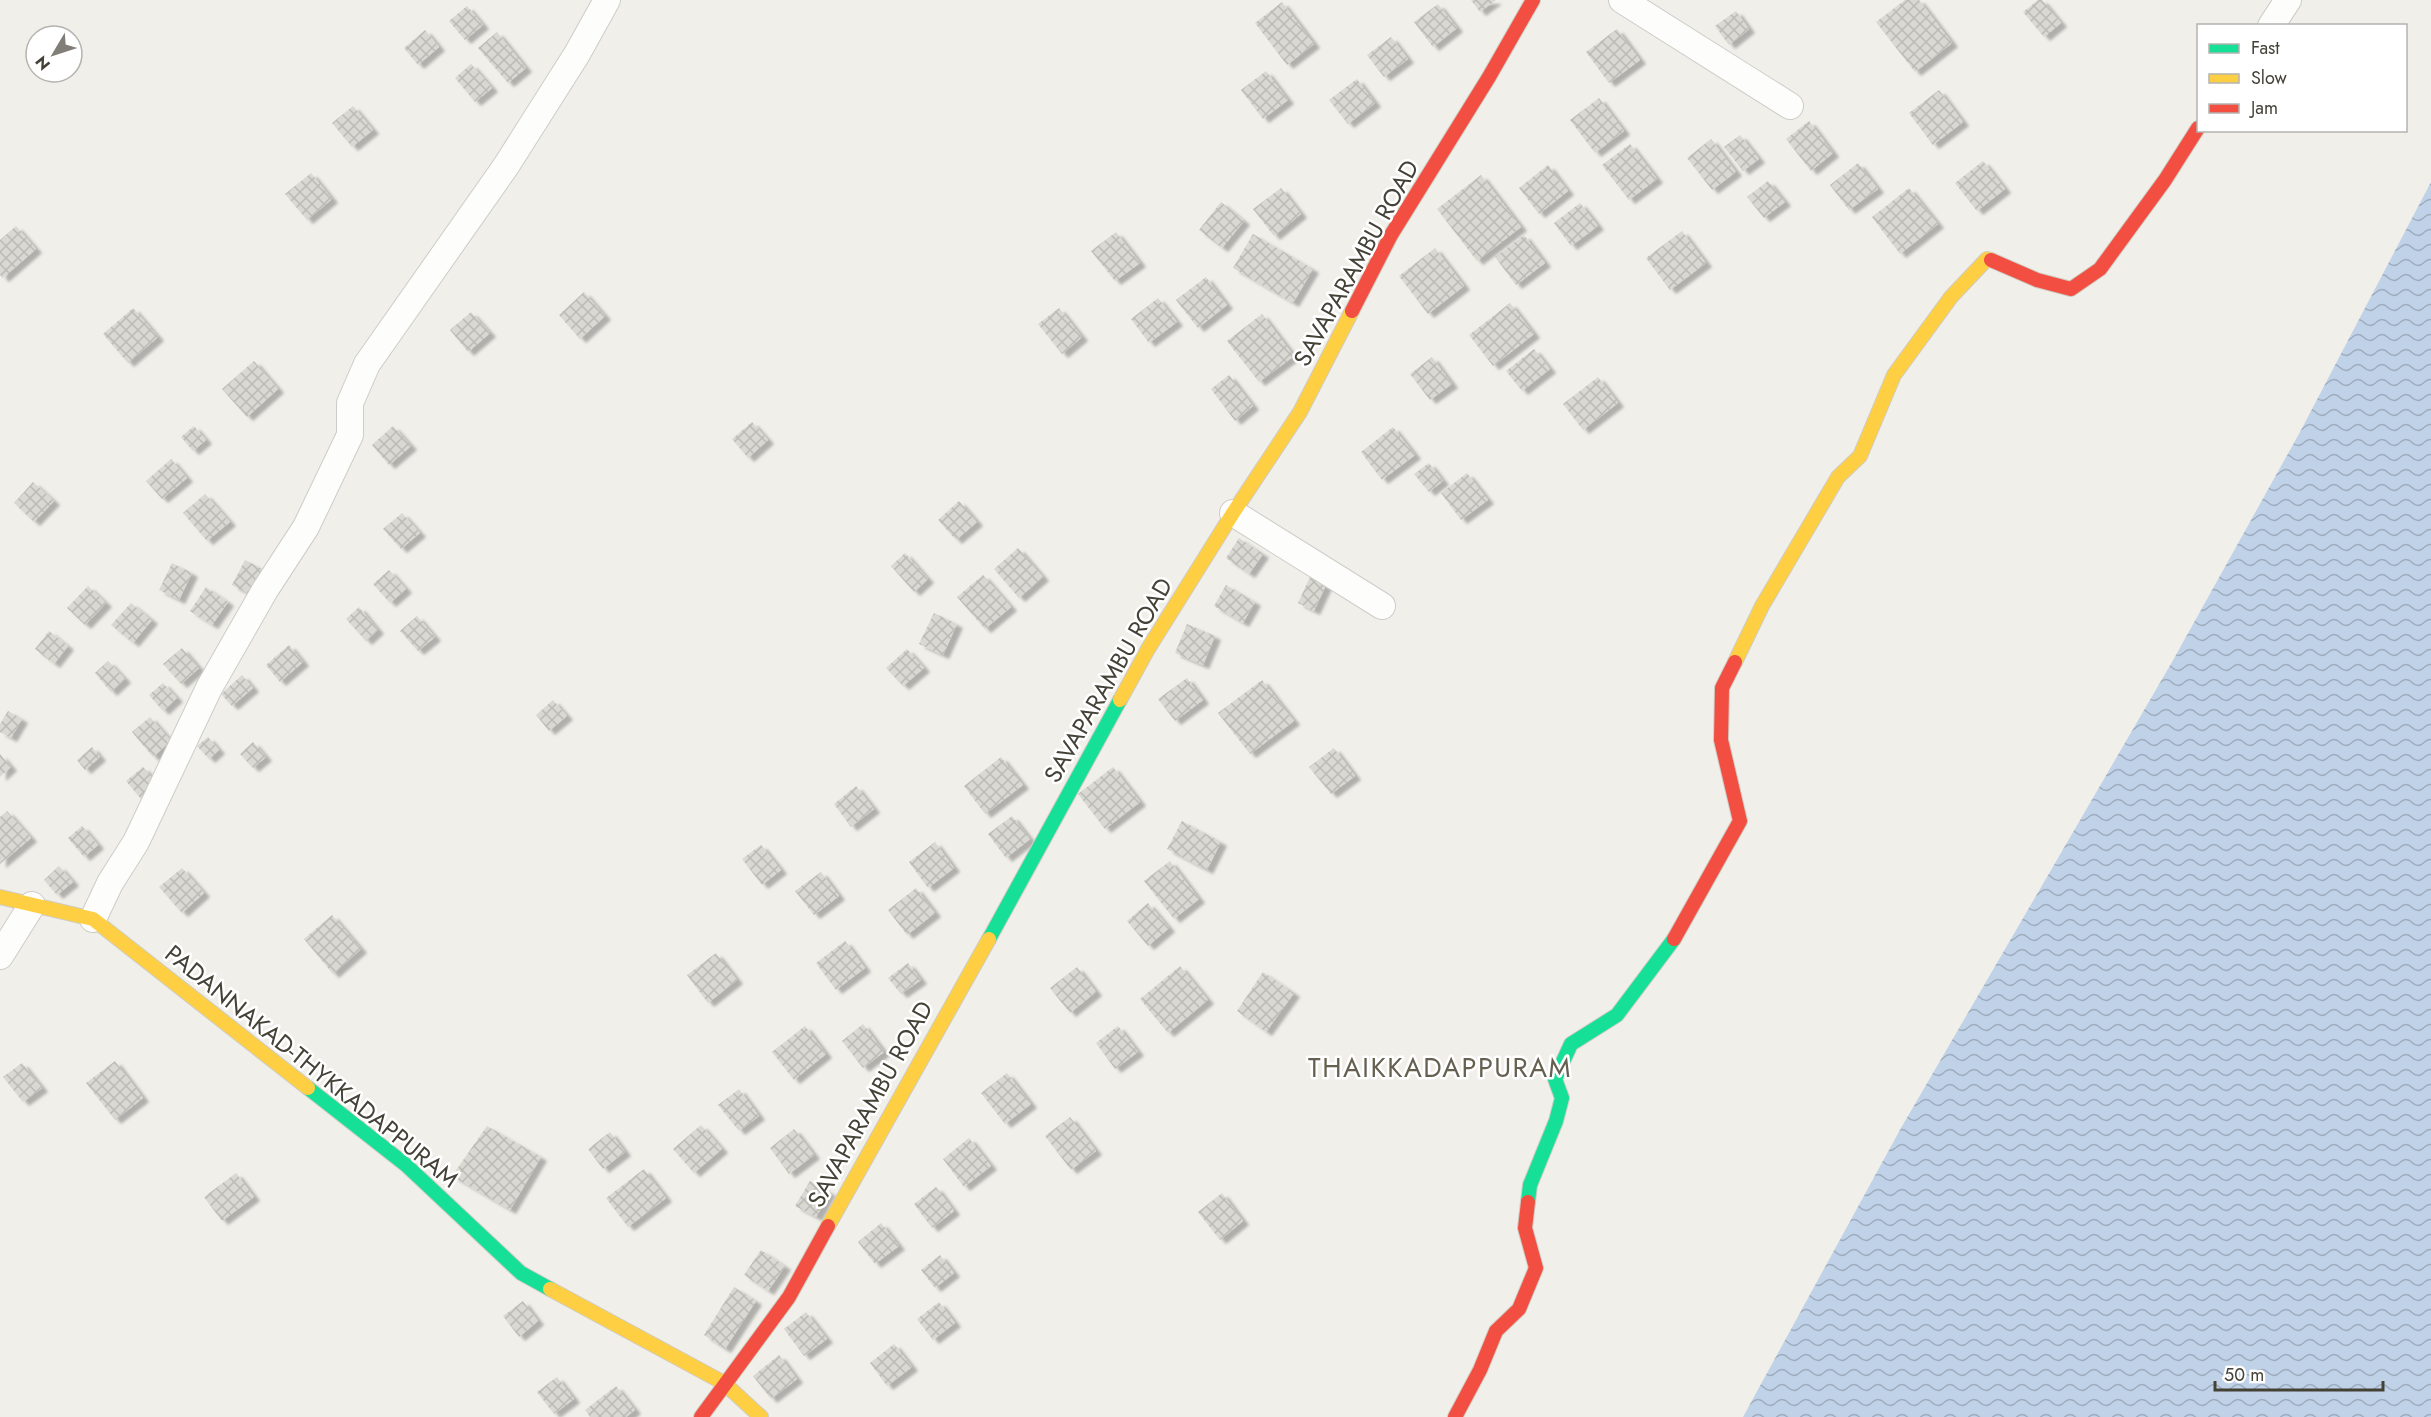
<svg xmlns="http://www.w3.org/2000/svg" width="2431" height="1417" viewBox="0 0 2431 1417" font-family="Jost,sans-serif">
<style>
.water{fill:url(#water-waves)}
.building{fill:url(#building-cross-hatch);filter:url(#shadow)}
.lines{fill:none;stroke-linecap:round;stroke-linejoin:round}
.street-casing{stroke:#cdccc8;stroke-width:28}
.fast-casing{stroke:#ceccc2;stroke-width:16}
.slow-casing{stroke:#ceccc2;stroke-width:16}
.jam-casing{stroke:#ceccc2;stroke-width:16}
.street{stroke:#fdfdfc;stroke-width:26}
.fast{stroke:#16e098;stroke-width:14}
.slow{stroke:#ffcf43;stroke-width:14}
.jam{stroke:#f24e42;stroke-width:14}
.labels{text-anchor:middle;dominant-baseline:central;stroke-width:5;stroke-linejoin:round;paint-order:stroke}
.street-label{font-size:24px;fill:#444137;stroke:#fff}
.quarter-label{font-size:27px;letter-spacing:1.5px;fill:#666050;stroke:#fff}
</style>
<defs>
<pattern id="water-waves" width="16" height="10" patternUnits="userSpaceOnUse" patternTransform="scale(1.5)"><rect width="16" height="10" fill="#c0d2e8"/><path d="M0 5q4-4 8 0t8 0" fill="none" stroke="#9eacbd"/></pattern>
<pattern id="building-cross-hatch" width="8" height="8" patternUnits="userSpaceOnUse" patternTransform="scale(1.5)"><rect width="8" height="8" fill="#d9d8d2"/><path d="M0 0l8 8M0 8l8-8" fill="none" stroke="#bbbbb5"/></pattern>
<filter id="shadow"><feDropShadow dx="6" dy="4" stdDeviation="1.5" flood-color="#0004"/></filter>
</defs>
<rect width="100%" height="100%" fill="#f0efea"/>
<path class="water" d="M2431 182V1417H1743L1901 1128 2172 662 2300 432Z"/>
<g class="building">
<path d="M1471 0H1496L1480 12Z"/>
<path d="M1905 0H1919L1952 43 1915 72 1876 22Z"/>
<path d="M2038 0H2042L2061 23 2044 37 2023 12Z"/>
<path d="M1282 2 1314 44 1287 65 1255 23Z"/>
<path d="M1438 4 1457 28 1433 47 1414 22Z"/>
<path d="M467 6 483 25 465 40 449 21Z"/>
<path d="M1736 11 1749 29 1729 45 1715 26Z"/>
<path d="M1617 29 1640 60 1609 83 1586 52Z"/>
<path d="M425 30 439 47 418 65 404 48Z"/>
<path d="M497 32 526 68 508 83 478 48Z"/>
<path d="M1391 37 1408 59 1384 77 1367 55Z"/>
<path d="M471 64 492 88 475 102 455 78Z"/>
<path d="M1266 71 1288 100 1263 119 1241 90Z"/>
<path d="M1357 79 1375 103 1348 124 1329 100Z"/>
<path d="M1939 90 1963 122 1933 145 1909 113Z"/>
<path d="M1599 98 1624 131 1595 153 1570 120Z"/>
<path d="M353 106 373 130 352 147 332 123Z"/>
<path d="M1809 121 1833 153 1811 171 1786 139Z"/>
<path d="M1740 135 1759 159 1743 171 1724 147Z"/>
<path d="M1711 139 1736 172 1712 190 1687 158Z"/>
<path d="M1630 144 1657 179 1629 200 1602 165Z"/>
<path d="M1983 161 2005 189 1977 211 1955 183Z"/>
<path d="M1858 163 1878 189 1849 210 1830 185Z"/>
<path d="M1548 165 1568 191 1539 214 1519 188Z"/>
<path d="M311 173 332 199 307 220 285 194Z"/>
<path d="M1481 175 1521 227 1477 261 1437 209Z"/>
<path d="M1768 181 1785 202 1764 218 1747 197Z"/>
<path d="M1281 188 1301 214 1274 236 1253 209Z"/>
<path d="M1909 188 1938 224 1900 254 1872 217Z"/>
<path d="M1221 202 1244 221 1222 248 1199 230Z"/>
<path d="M1580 203 1598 226 1571 246 1554 223Z"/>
<path d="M16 226 36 249 3 278 0 275V240Z"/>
<path d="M1682 231 1706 263 1670 290 1646 258Z"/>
<path d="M1116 232 1140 263 1115 281 1091 251Z"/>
<path d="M1253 234 1313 269 1293 303 1233 268Z"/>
<path d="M1524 235 1545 263 1516 285 1495 257Z"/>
<path d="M1435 248 1464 286 1428 314 1399 276Z"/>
<path d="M1206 277 1227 305 1198 328 1176 300Z"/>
<path d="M584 292 605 316 580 339 559 315Z"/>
<path d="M1158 298 1177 322 1149 343 1131 319Z"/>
<path d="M1510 303 1534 334 1493 366 1469 335Z"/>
<path d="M133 308 158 337 128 363 103 334Z"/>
<path d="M1059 308 1082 337 1062 354 1038 324Z"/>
<path d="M471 312 490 333 468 352 450 330Z"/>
<path d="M1262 314 1294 356 1259 382 1227 341Z"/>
<path d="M1534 349 1550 369 1522 391 1506 371Z"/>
<path d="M1432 357 1452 384 1430 400 1410 374Z"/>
<path d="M254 361 278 389 247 417 222 389Z"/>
<path d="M1229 375 1253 406 1235 421 1211 389Z"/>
<path d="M1598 377 1618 403 1583 430 1563 404Z"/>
<path d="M752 422 768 440 748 458 732 439Z"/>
<path d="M194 426 206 440 193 451 181 437Z"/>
<path d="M393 426 411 446 389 465 372 445Z"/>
<path d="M1393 427 1415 455 1382 480 1361 452Z"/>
<path d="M171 459 187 478 162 499 146 481Z"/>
<path d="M1429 463 1443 481 1429 492 1414 474Z"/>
<path d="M1467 473 1488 500 1461 520 1441 493Z"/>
<path d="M33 482 54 501 34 522 14 503Z"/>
<path d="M205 494 230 522 207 541 183 513Z"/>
<path d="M959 501 977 522 956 540 938 520Z"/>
<path d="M402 513 420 533 401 549 383 529Z"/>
<path d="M1239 538 1263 554 1249 574 1226 558Z"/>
<path d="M1018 548 1043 577 1019 598 994 569Z"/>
<path d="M905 553 928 579 914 592 891 566Z"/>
<path d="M245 560 262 569 249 594 232 585Z"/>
<path d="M172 563 192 573 179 600 159 590Z"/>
<path d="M389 570 406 589 390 603 373 584Z"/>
<path d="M983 575 1011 607 985 629 957 597Z"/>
<path d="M1310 577 1326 585 1314 611 1298 603Z"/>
<path d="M1226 585 1255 602 1243 623 1214 606Z"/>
<path d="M88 586 106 603 85 625 67 608Z"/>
<path d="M206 587 228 602 212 625 190 611Z"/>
<path d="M131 603 152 620 133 643 111 625Z"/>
<path d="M359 607 378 630 366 641 346 619Z"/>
<path d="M934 613 957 624 943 655 919 644Z"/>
<path d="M417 616 435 637 418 651 400 631Z"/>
<path d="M1187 624 1215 636 1203 665 1175 653Z"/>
<path d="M49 631 68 646 54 664 35 649Z"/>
<path d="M289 645 303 662 280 682 266 665Z"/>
<path d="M182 648 199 668 181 684 163 664Z"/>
<path d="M907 649 924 668 903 686 886 668Z"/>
<path d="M108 661 125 679 111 692 95 673Z"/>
<path d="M242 675 253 688 232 706 221 694Z"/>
<path d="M1187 678 1203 700 1175 721 1158 699Z"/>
<path d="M1262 680 1294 721 1250 754 1218 713Z"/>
<path d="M163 683 177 698 163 711 149 695Z"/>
<path d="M553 700 567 716 549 731 536 715Z"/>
<path d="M8 711 22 719 11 738 0 732V724Z"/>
<path d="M150 717 171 741 153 757 132 732Z"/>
<path d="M208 737 219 750 209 759 197 746Z"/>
<path d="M253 742 266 757 253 768 240 754Z"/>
<path d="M92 747 100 757 85 770 77 760Z"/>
<path d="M1334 748 1355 776 1331 794 1309 767Z"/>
<path d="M0 754 11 767 0 777Z"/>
<path d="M1001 757 1023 785 985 814 964 786Z"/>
<path d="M143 767 158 785 141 799 126 781Z"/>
<path d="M1113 767 1140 802 1105 829 1078 794Z"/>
<path d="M856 786 874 809 851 827 834 804Z"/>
<path d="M7 811 31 838 0 864V817Z"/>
<path d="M1012 816 1030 839 1006 858 988 834Z"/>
<path d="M1182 821 1221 842 1207 870 1167 849Z"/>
<path d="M82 826 98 845 84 857 68 838Z"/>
<path d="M935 842 954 868 928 888 909 862Z"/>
<path d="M761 845 781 870 762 885 742 859Z"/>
<path d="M1170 861 1199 899 1174 919 1144 881Z"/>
<path d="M59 866 73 882 57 895 44 880Z"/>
<path d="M182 868 204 893 182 913 159 887Z"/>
<path d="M821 872 839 896 814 915 795 891Z"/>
<path d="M916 888 935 913 907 935 888 910Z"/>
<path d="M1148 903 1169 928 1148 946 1127 921Z"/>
<path d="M332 915 361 949 333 974 304 939Z"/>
<path d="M845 941 865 968 836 990 816 963Z"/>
<path d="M716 953 737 980 708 1003 687 975Z"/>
<path d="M908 963 921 980 901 994 888 978Z"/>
<path d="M1180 966 1208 1000 1168 1033 1140 999Z"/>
<path d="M1077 967 1096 992 1070 1013 1050 988Z"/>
<path d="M1263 972 1294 993 1266 1032 1237 1011Z"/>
<path d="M863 1024 884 1052 863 1068 842 1041Z"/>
<path d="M805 1026 826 1054 794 1080 772 1052Z"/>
<path d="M1118 1026 1138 1052 1115 1069 1096 1043Z"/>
<path d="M115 1061 143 1098 115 1120 86 1083Z"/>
<path d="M22 1063 42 1088 23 1102 3 1077Z"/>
<path d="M1007 1073 1031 1104 1005 1124 981 1093Z"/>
<path d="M739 1089 759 1116 739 1131 718 1105Z"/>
<path d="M1070 1117 1096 1151 1071 1170 1045 1136Z"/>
<path d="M701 1125 722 1149 694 1173 673 1149Z"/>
<path d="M487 1126 541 1157 510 1210 452 1176Z"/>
<path d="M794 1129 814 1155 789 1174 770 1148Z"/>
<path d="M610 1132 625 1152 603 1169 588 1149Z"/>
<path d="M969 1138 991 1166 964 1187 943 1159Z"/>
<path d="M644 1169 666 1198 628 1227 606 1198Z"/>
<path d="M236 1173 254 1197 222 1221 204 1197Z"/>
<path d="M810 1181 830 1192 816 1217 795 1206Z"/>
<path d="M936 1187 954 1211 932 1228 914 1204Z"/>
<path d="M1222 1193 1243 1221 1220 1240 1198 1212Z"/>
<path d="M881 1223 899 1246 875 1264 858 1242Z"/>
<path d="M761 1250 785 1266 768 1291 744 1275Z"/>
<path d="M940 1255 954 1273 935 1288 921 1270Z"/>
<path d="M734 1287 756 1301 725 1349 704 1335Z"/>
<path d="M523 1301 538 1321 519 1337 503 1316Z"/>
<path d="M939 1302 955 1323 933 1340 917 1319Z"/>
<path d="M806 1312 827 1339 804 1356 784 1329Z"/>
<path d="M894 1344 912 1367 887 1386 870 1363Z"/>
<path d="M779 1355 797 1379 771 1399 753 1376Z"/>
<path d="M557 1377 574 1399 554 1414 537 1392Z"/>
<path d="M616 1386 635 1410 626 1417H590L585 1410Z"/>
</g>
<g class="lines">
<g class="street-casing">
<g id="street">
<path d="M1622 0 1790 106"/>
<path d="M2271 26 2288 0"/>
<path d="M1233 513 1382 606"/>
<path d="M93 919 110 883 136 842 209 688 265 590 306 527 350 435V403L367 364 506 166 577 54 607 0"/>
<path d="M0 956 32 905"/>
</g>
</g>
<g class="fast-casing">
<g id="fast">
<path d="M989 939 1120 700"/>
<path d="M308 1088 406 1165 521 1273 550 1289"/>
<path d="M1528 1202 1530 1185 1556 1121 1562 1098 1555 1079 1571 1044 1617 1015 1674 939"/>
</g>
</g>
<g class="slow-casing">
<g id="slow">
<path d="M1735 662 1762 606 1838 477 1860 456 1894 375 1951 297 1987 259 1991 260"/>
<path d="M1120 700 1148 649 1233 513 1300 412 1352 311"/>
<path d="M0 897 93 919 308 1088"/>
<path d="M828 1226 989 939"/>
<path d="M550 1289 724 1383 761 1417"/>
</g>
</g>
<g class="jam-casing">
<g id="jam">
<path d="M1991 260 2037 280 2071 289 2100 269 2165 180 2198 128"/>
<path d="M1352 311 1391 235 1489 77 1533 0"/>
<path d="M1674 939 1740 821 1721 740 1722 688 1735 662"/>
<path d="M701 1417 789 1297 828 1226"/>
<path d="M1455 1417 1480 1370 1496 1331 1519 1309 1536 1268 1525 1228 1528 1202"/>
</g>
</g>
<use href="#street" class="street"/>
<use href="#fast" class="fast"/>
<use href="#slow" class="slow"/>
<use href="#jam" class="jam"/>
</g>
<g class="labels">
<g class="street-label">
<text transform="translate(1356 263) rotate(-61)">SAVAPARAMBU ROAD</text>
<text transform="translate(1108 680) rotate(-60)">SAVAPARAMBU ROAD</text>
<text transform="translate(312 1066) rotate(39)">PADANNAKAD-THYKKADAPPURAM</text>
<text transform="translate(870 1104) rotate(-61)">SAVAPARAMBU ROAD</text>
</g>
<g class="quarter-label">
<text x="1440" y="1067">THAIKKADAPPURAM</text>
</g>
</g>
<rect x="2197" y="24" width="210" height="108" fill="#ffffff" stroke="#b4b3af" stroke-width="1.5"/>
<rect x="2209" y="44" width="30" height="9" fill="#16e098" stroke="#b4b3af" stroke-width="1.5"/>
<text x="2251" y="54" font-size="18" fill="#444137">Fast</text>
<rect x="2209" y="74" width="30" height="9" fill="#ffcf43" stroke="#b4b3af" stroke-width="1.5"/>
<text x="2251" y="84" font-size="18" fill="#444137">Slow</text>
<rect x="2209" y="104" width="30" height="9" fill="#f24e42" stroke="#b4b3af" stroke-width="1.5"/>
<text x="2251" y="114" font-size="18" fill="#444137">Jam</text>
<g transform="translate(54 54) rotate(231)"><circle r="28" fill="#ffffff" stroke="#b4b3af" stroke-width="1.5"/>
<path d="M0-4.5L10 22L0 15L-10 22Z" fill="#807e76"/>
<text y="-9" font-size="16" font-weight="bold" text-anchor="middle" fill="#444137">N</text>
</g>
<path d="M2215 1381v9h168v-9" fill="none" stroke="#444137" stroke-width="3"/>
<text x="2224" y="1381" font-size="18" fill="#444137" stroke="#ffffff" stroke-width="4.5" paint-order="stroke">50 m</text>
</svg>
